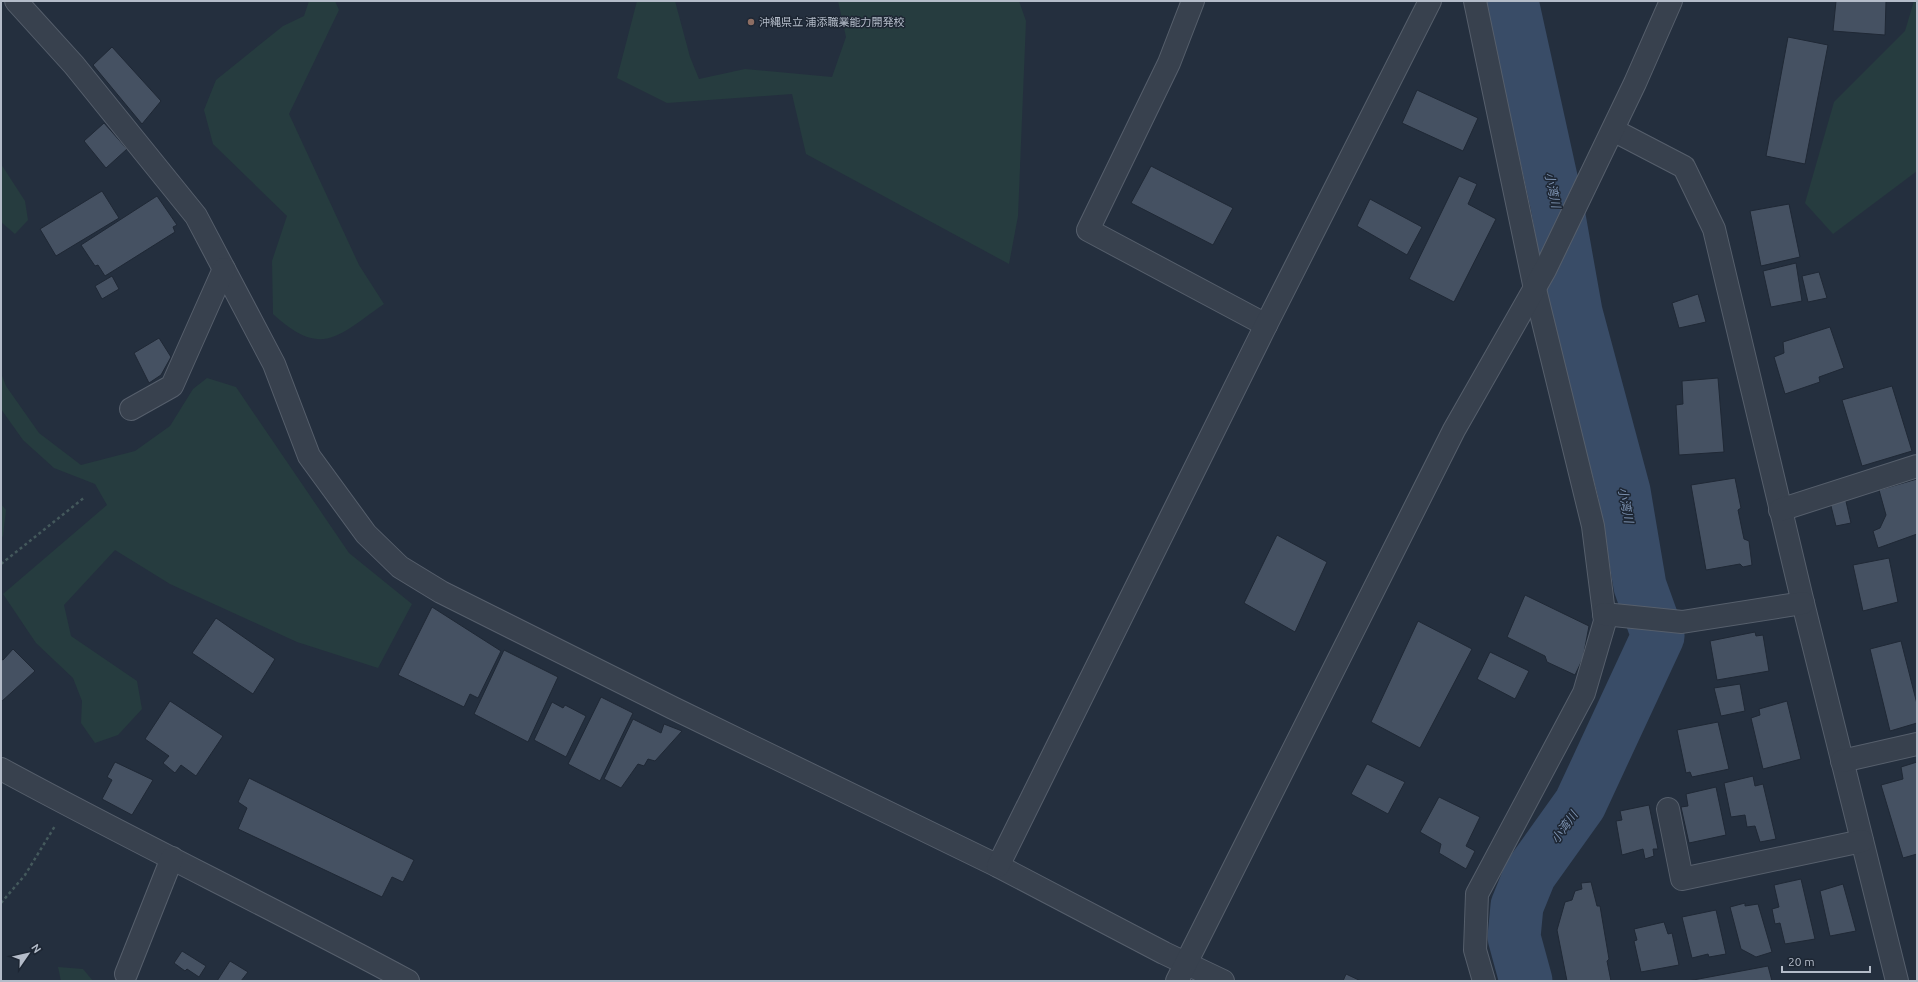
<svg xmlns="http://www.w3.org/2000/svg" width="1918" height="982" viewBox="0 0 1918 982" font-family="Ubuntu,'Noto Sans JP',sans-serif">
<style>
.green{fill:#263c3f}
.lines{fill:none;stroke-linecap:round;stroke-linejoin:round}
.river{stroke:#394c67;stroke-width:53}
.building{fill:#455162;stroke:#1f2835}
.minor-casing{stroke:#565f6c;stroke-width:24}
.path{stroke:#44595c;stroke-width:2.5;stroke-dasharray:3 3;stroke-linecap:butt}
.minor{stroke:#38414e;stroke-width:22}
.education-dot{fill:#8d6e63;stroke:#1d2633;stroke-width:1.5}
.labels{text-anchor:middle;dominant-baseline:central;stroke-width:3;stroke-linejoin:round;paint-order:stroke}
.poi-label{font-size:11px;fill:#b4bcc9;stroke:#1d2633;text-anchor:start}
.water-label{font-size:12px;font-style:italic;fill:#7c92b1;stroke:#1d2633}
</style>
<rect width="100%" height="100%" fill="#242f3e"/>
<g class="green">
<path d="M309 1H335L339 10 289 114 359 265 384 304C338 336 322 359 273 314L272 261 287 216 213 144 204 110 216 80 283 26 304 16Z"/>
<path d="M637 1H675L690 57 699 79 745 69 832 77 846 37 838 1H1019L1026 21 1018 216 1009 264 806 154 792 94 667 103 617 78Z"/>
<path d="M1914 1H1917V171L1833 234 1805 203 1834 102 1905 31Z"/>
<path d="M1 164 25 201 28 220 15 234 1 222Z"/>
<path d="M1 373 6 386 39 433 81 465 135 451 170 426 193 389 207 378 236 387 349 553 412 604 378 668 297 642 170 584 115 550 64 605 71 636 137 681 142 709 118 735 95 743 81 723 82 701 73 678 36 643 3 594 107 505 95 484 54 468 23 440 1 409Z"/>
<path d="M1 504 6 510 3 536 1 538Z"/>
<path d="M58 967 83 969 93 981H61Z"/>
</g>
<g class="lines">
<path class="river" d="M1512 1 1557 205 1576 312 1624 491 1640 586 1658 636 1580 804 1530 874 1517 906 1514 937 1526 981"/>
</g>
<g class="building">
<path d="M1836 1H1886L1885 35 1833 31Z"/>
<path d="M1788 37 1828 45 1805 164 1766 156Z"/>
<path d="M112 47 161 101 142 124 93 65Z"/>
<path d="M1417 90 1478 118 1463 151 1402 123Z"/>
<path d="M104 123 127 149 106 168 84 141Z"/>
<path d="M1151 166 1233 208 1213 245 1131 203Z"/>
<path d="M1459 176 1477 184 1468 204 1496 219 1454 302 1409 279Z"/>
<path d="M102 191 119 218 56 256 40 229Z"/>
<path d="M157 196 177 225 173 227 175 232 105 276 98 265 95 266 81 245Z"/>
<path d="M1370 199 1422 227 1407 255 1357 226Z"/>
<path d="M1789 204 1800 257 1761 266 1750 211Z"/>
<path d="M1796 263 1802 301 1771 307 1763 271Z"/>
<path d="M1819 272 1827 298 1808 302 1802 276Z"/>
<path d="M112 276 119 289 102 299 95 286Z"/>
<path d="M1698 294 1706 322 1679 328 1672 303Z"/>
<path d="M1830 327 1844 368 1819 377 1820 382 1785 394 1774 357 1784 353 1783 342Z"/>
<path d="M159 338 171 357 161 375 149 383 134 353Z"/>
<path d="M1718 378 1724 452 1679 455 1676 405 1683 404 1682 381Z"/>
<path d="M1892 386 1912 451 1862 466 1842 400Z"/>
<path d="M1735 478 1741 508 1738 510 1744 539 1749 541 1752 565 1743 567 1740 564 1706 570 1691 485Z"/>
<path d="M1917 479V534L1878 548 1873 531 1880 528 1886 515 1879 490Z"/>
<path d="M1845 497 1851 523 1836 526 1830 502Z"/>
<path d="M1277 535 1327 562 1295 632 1244 603Z"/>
<path d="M1889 558 1898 602 1863 611 1853 565Z"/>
<path d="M1525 595 1589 626 1583 658 1575 675 1547 662 1545 656 1507 637Z"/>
<path d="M432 607 501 651 478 698 470 694 464 707 398 675Z"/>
<path d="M216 618 275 659 253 694 192 653Z"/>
<path d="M1418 621 1472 649 1420 748 1371 722Z"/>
<path d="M1755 632 1756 636 1763 635 1769 671 1717 680 1710 641Z"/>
<path d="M1901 641 1917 704V723L1890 731 1870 649Z"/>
<path d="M13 649 35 671 1 702V659L3 660Z"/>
<path d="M504 650 558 677 528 742 474 714Z"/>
<path d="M1490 652 1529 671 1515 699 1477 679Z"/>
<path d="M1740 684 1745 711 1721 716 1714 688Z"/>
<path d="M601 697 633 713 600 781 568 764Z"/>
<path d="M170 701 223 736 196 776 181 765 175 773 163 763 169 756 145 739Z"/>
<path d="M1787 701 1801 759 1763 769 1751 718 1760 715 1759 709Z"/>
<path d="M552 702 563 708 565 705 586 716 566 757 534 740Z"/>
<path d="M633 719 661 733 664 724 682 731 655 761 648 759 644 766 638 764 621 788 604 779Z"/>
<path d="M1718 722 1729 769 1692 777 1690 772 1686 773 1677 730Z"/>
<path d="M115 762 153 780 132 815 102 799 112 780 107 777Z"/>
<path d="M1917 762V854L1903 858 1881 785 1903 779 1901 767Z"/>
<path d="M1367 764 1405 782 1388 814 1351 794Z"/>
<path d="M1753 776 1755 786 1763 784 1776 839 1760 842 1755 826 1747 827 1745 815 1731 817 1724 783Z"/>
<path d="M249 778 414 860 403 882 392 877 382 897 238 829 247 808 238 802Z"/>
<path d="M1716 787 1726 835 1689 843 1681 807 1688 806 1686 794Z"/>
<path d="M1439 797 1480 817 1466 846 1475 851 1466 869 1439 853 1441 844 1420 832Z"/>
<path d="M1649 805 1658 849H1653L1654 856 1645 859 1643 849 1622 855 1616 821 1622 820 1620 811Z"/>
<path d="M1801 879 1815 939 1785 944 1780 923 1775 924 1772 909 1779 907 1774 885Z"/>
<path d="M1591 882 1597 906H1600L1609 959 1607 961 1611 981H1567L1557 930 1565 902 1572 900 1575 891 1582 889 1581 883Z"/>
<path d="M1843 884 1856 931 1830 936 1820 891Z"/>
<path d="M1745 903V906L1758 904 1772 952 1756 957 1741 949 1730 907Z"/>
<path d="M1716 910 1726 954 1709 957 1708 954 1692 958 1682 917Z"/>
<path d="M1664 922 1668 934 1672 933 1679 965 1641 972 1634 941 1637 940 1634 929Z"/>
<path d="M182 951 206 966 199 977 187 969 185 971 174 963Z"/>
<path d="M230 961 248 972 241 981H217Z"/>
<path d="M1768 966 1772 981H1688Z"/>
<path d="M1346 974 1361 981H1343Z"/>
</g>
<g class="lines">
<g class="minor-casing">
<g id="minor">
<path d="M16 1 74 65 196 216 274 364 309 456 366 534 400 567 441 592 673 708 998 866 1164 953 1223 981"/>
<path d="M1193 1 1169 63 1088 230 1266 325"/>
<path d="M1475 1 1535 289 1593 526 1605 621 1584 693 1477 894 1475 950 1484 981"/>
<path d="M1613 130 1684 167 1714 229 1803 603 1897 981"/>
<path d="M131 409 172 386 224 269"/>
<path d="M1780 510 1917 466"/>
<path d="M1604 614 1682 622 1803 603"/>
<path d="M1842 761 1917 744"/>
<path d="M1 769C135 842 273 908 408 981"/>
<path d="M1668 809 1682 879 1862 841"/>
<path d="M998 866 1266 325 1430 1"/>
<path d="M126 974 172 858"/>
<path d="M1177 981 1454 430 1545 270 1635 83 1671 1"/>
</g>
</g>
<g class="path">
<path d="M1 564 85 497"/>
<path d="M1 903 25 875 55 826"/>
</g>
<use href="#minor" class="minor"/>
</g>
<circle class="education-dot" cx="751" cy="22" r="4"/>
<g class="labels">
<g class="poi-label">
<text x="759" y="22">沖縄県立 浦添職業能力開発校</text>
</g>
<g class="water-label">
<text transform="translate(1553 190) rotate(78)">小湾川</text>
<text transform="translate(1626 505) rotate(79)">小湾川</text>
<text transform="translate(1564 827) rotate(-55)">小湾川</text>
</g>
</g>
<rect width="1918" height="982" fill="none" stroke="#b4bcc9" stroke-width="4"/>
<g transform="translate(28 954) rotate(56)" stroke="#1d2633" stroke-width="3" paint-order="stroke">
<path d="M0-3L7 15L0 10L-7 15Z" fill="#b4bcc9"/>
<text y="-6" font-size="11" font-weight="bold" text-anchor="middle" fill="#b4bcc9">N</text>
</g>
<path d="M1782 966v6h88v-6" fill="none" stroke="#b4bcc9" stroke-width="2"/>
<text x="1788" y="966" font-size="12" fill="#b4bcc9" stroke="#1d2633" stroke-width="3" paint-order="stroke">20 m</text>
</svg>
